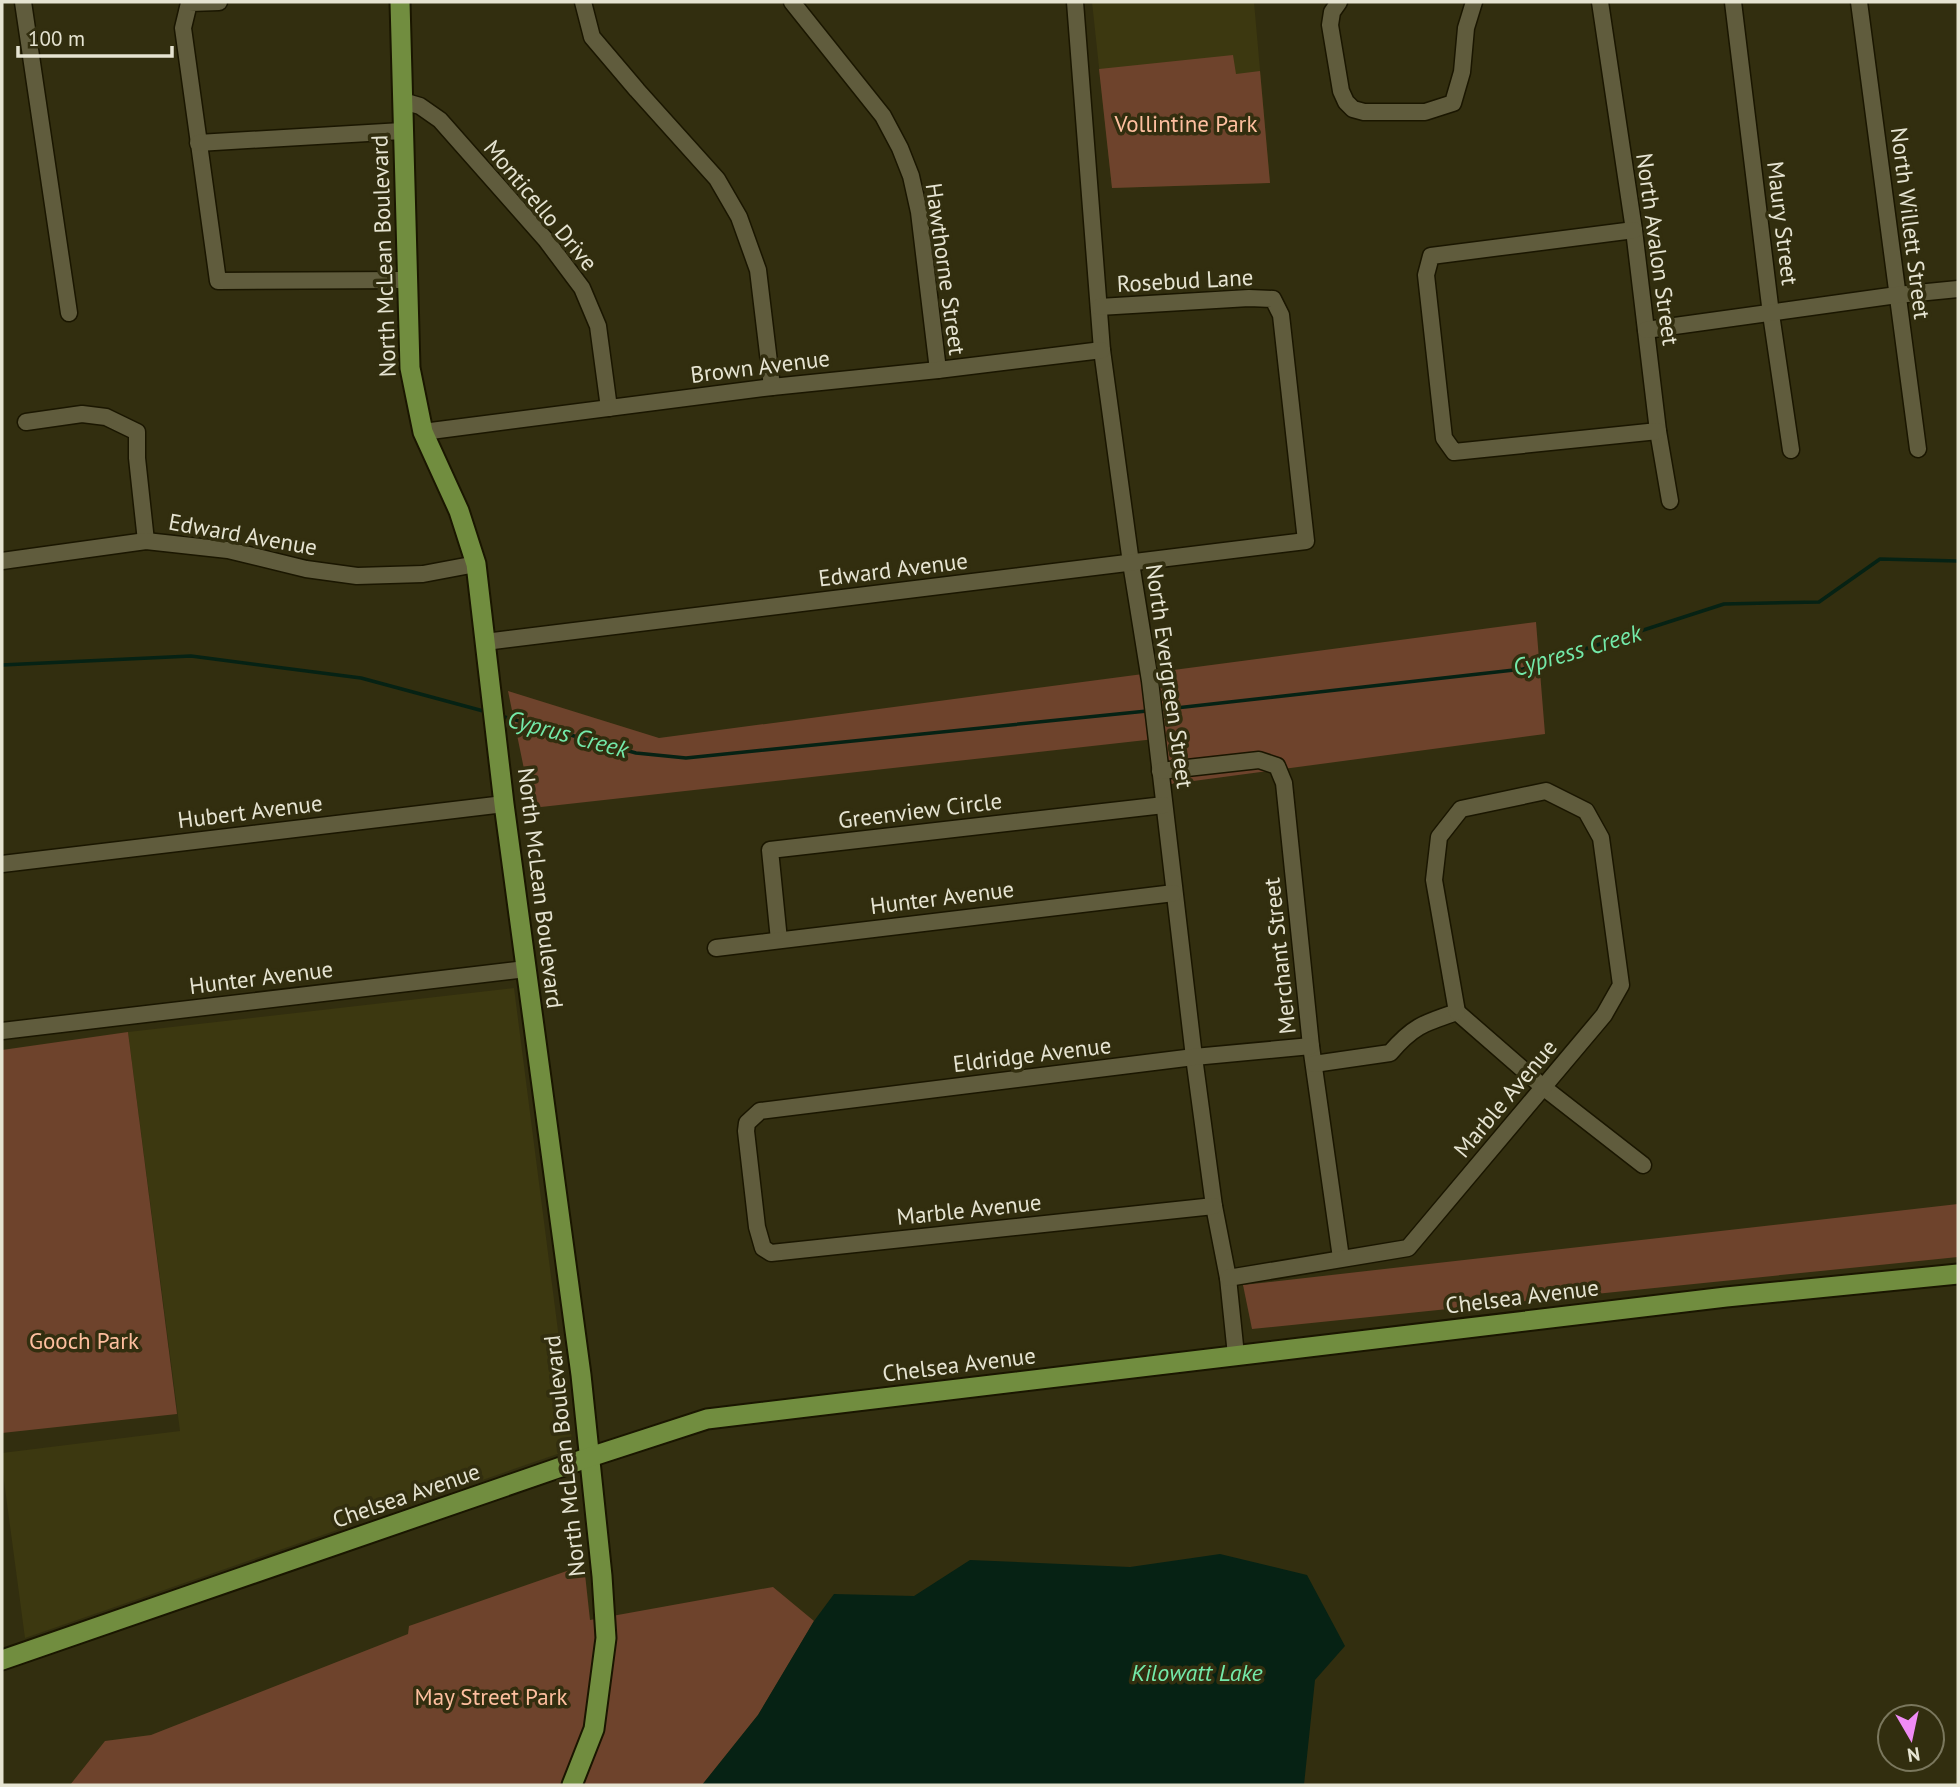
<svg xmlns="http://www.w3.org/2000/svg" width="1960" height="1787" viewBox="0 0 1960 1787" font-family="'PT Sans',sans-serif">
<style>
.built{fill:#3c3810}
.green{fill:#6e432c}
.water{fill:#062214}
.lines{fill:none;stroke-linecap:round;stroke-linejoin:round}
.stream{stroke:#062214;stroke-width:3.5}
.minor-casing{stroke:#1a1600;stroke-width:19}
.major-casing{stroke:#1a1600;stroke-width:23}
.minor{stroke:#605c3d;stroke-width:16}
.major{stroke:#718d3f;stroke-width:19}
.labels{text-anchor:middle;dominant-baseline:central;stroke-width:7;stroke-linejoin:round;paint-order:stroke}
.park-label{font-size:23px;fill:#febf9f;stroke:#322e0f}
.street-label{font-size:23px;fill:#e6e4d2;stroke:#322e0f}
.water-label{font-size:24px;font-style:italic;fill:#73e9a9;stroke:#322e0f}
</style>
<rect width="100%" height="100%" fill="#322e0f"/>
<g class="built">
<path d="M1092 2H1254L1270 183 1112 188Z"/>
<path d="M514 988 572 1440 569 1450 25 1638 2 1466V1453L180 1431 128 1032Z"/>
</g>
<g class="green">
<path d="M1233 55 1236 74 1260 71 1270 183 1112 188 1099 69Z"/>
<path d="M1536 622 1545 734 1171 784 1164 738 532 808 508 691 659 738Z"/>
<path d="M128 1032 177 1414 2 1433V1050Z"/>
<path d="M1958 1204V1257L1252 1329 1243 1285Z"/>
<path d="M584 1565 590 1620 773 1587 814 1621 758 1715 702 1785H70L105 1741 151 1735 408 1634 409 1626Z"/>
</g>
<path class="water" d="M1220 1554 1307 1575 1345 1646 1315 1680 1304 1785H702L758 1715 814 1621 834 1594 914 1596 970 1560 1130 1567Z"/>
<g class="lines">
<g class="stream">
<path d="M2 665 191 656 361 678 487 712"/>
<path d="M1158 710 1523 669 1724 604 1819 602 1880 559 1958 561"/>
<path d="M501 716 636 753 686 758 1147 711"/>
</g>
<g class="minor-casing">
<g id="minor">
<path d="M23 2 69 313"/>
<path d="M219 2 189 3 183 28 218 281 406 280"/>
<path d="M583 2 592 37 637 90 717 179 739 217 758 270 772 387"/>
<path d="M792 2 883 116 900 148 911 176 919 212 938 370"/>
<path d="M1075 2 1102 350 1131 563 1150 681 1194 1057 1214 1206 1228 1278 1236 1355"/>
<path d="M1339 2 1332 12 1330 25 1341 91 1346 102 1353 109 1364 112H1425L1453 103 1462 72 1466 28 1474 2"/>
<path d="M1600 2 1634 230 1658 431 1670 501"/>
<path d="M1733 2 1771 314 1791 450"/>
<path d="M1859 2 1918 449"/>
<path d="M403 101 420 106 440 120 546 240 582 288 598 326 609 408"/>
<path d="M198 143 402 131"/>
<path d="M1634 230 1431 256 1426 275 1444 438 1454 452 1658 431"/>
<path d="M1646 330 1897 295 1958 289"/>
<path d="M26 422 82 414 106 417 137 432V458L146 541"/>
<path d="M423 432 772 387 938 370 1102 350"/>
<path d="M2 561 146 541 228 550 306 569 357 576 423 574 476 564"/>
<path d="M485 642 1306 541 1281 315 1273 299 1249 298 1099 307"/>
<path d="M1160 771 1259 760 1277 766 1284 783 1311 1046 1341 1258"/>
<path d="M2 864 504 804"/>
<path d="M779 940 770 850 1164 805"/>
<path d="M716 948 1174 893"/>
<path d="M2 1031 526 969"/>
<path d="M1314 1064 1390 1053C1413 1026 1424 1023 1457 1012L1543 1087 1643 1165"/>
<path d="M1214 1206 771 1253 763 1248 757 1227 746 1131 747 1123 760 1111 1194 1057 1311 1046"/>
<path d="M1228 1278 1408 1248 1604 1015 1621 985 1601 838 1586 811 1546 791 1461 809 1439 837 1434 880 1457 1012"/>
</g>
</g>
<g class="major-casing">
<g id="major">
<path d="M400 2 410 368 423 432 459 511 476 564 504 804 581 1375 602 1576 606 1638 594 1729 572 1785"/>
<path d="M2 1660 590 1457 707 1419 1726 1297 1958 1274"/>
</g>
</g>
<use href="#minor" class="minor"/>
<use href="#major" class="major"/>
</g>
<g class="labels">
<g class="park-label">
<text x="1186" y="123">Vollintine Park</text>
<text x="84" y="1340">Gooch Park</text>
<text x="491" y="1696">May Street Park</text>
</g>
<g class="street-label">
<text transform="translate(541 205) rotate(50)">Monticello Drive</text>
<text transform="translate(1783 223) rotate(83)">Maury Street</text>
<text transform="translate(1911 223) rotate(83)">North Willett Street</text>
<text transform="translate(1658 249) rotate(82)">North Avalon Street</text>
<text transform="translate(383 256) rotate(-92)">North McLean Boulevard</text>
<text transform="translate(946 269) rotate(82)">Hawthorne Street</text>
<text transform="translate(1185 280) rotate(-3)">Rosebud Lane</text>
<text transform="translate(760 366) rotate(-7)">Brown Avenue</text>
<text transform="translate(243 534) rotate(10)">Edward Avenue</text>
<text transform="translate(893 569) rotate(-7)">Edward Avenue</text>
<text transform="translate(1170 676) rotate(82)">North Evergreen Street</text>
<text transform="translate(920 810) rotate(-7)">Greenview Circle</text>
<text transform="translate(250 811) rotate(-7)">Hubert Avenue</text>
<text transform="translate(541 888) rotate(83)">North McLean Boulevard</text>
<text transform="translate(942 897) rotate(-7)">Hunter Avenue</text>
<text transform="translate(1279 956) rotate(-96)">Merchant Street</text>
<text transform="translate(261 977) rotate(-7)">Hunter Avenue</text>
<text transform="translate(1032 1054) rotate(-7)">Eldridge Avenue</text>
<text transform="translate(1505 1098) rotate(-50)">Marble Avenue</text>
<text transform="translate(969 1209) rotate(-6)">Marble Avenue</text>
<text transform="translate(1522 1296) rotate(-7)">Chelsea Avenue</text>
<text transform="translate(959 1364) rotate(-7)">Chelsea Avenue</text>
<text transform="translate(564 1456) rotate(-96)">North McLean Boulevard</text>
<text transform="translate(406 1495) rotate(-19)">Chelsea Avenue</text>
</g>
<g class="water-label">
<text transform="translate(1577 650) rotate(-16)">Cypress Creek</text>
<text transform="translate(568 734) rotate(15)">Cyprus Creek</text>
<text x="1197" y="1672">Kilowatt Lake</text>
</g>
</g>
<rect width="1960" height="1787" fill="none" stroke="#e6e4d2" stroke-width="7"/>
<g transform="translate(1911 1738) rotate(171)"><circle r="33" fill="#322e0f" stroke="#7a775d" stroke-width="2"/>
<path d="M0-5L12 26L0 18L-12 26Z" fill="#f08bf5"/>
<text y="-10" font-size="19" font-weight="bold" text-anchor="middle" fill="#e6e4d2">N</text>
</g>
<path d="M18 46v10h154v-10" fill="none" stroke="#e6e4d2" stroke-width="3.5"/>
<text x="28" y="46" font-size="21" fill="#e6e4d2" stroke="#322e0f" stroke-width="5" paint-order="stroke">100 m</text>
</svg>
